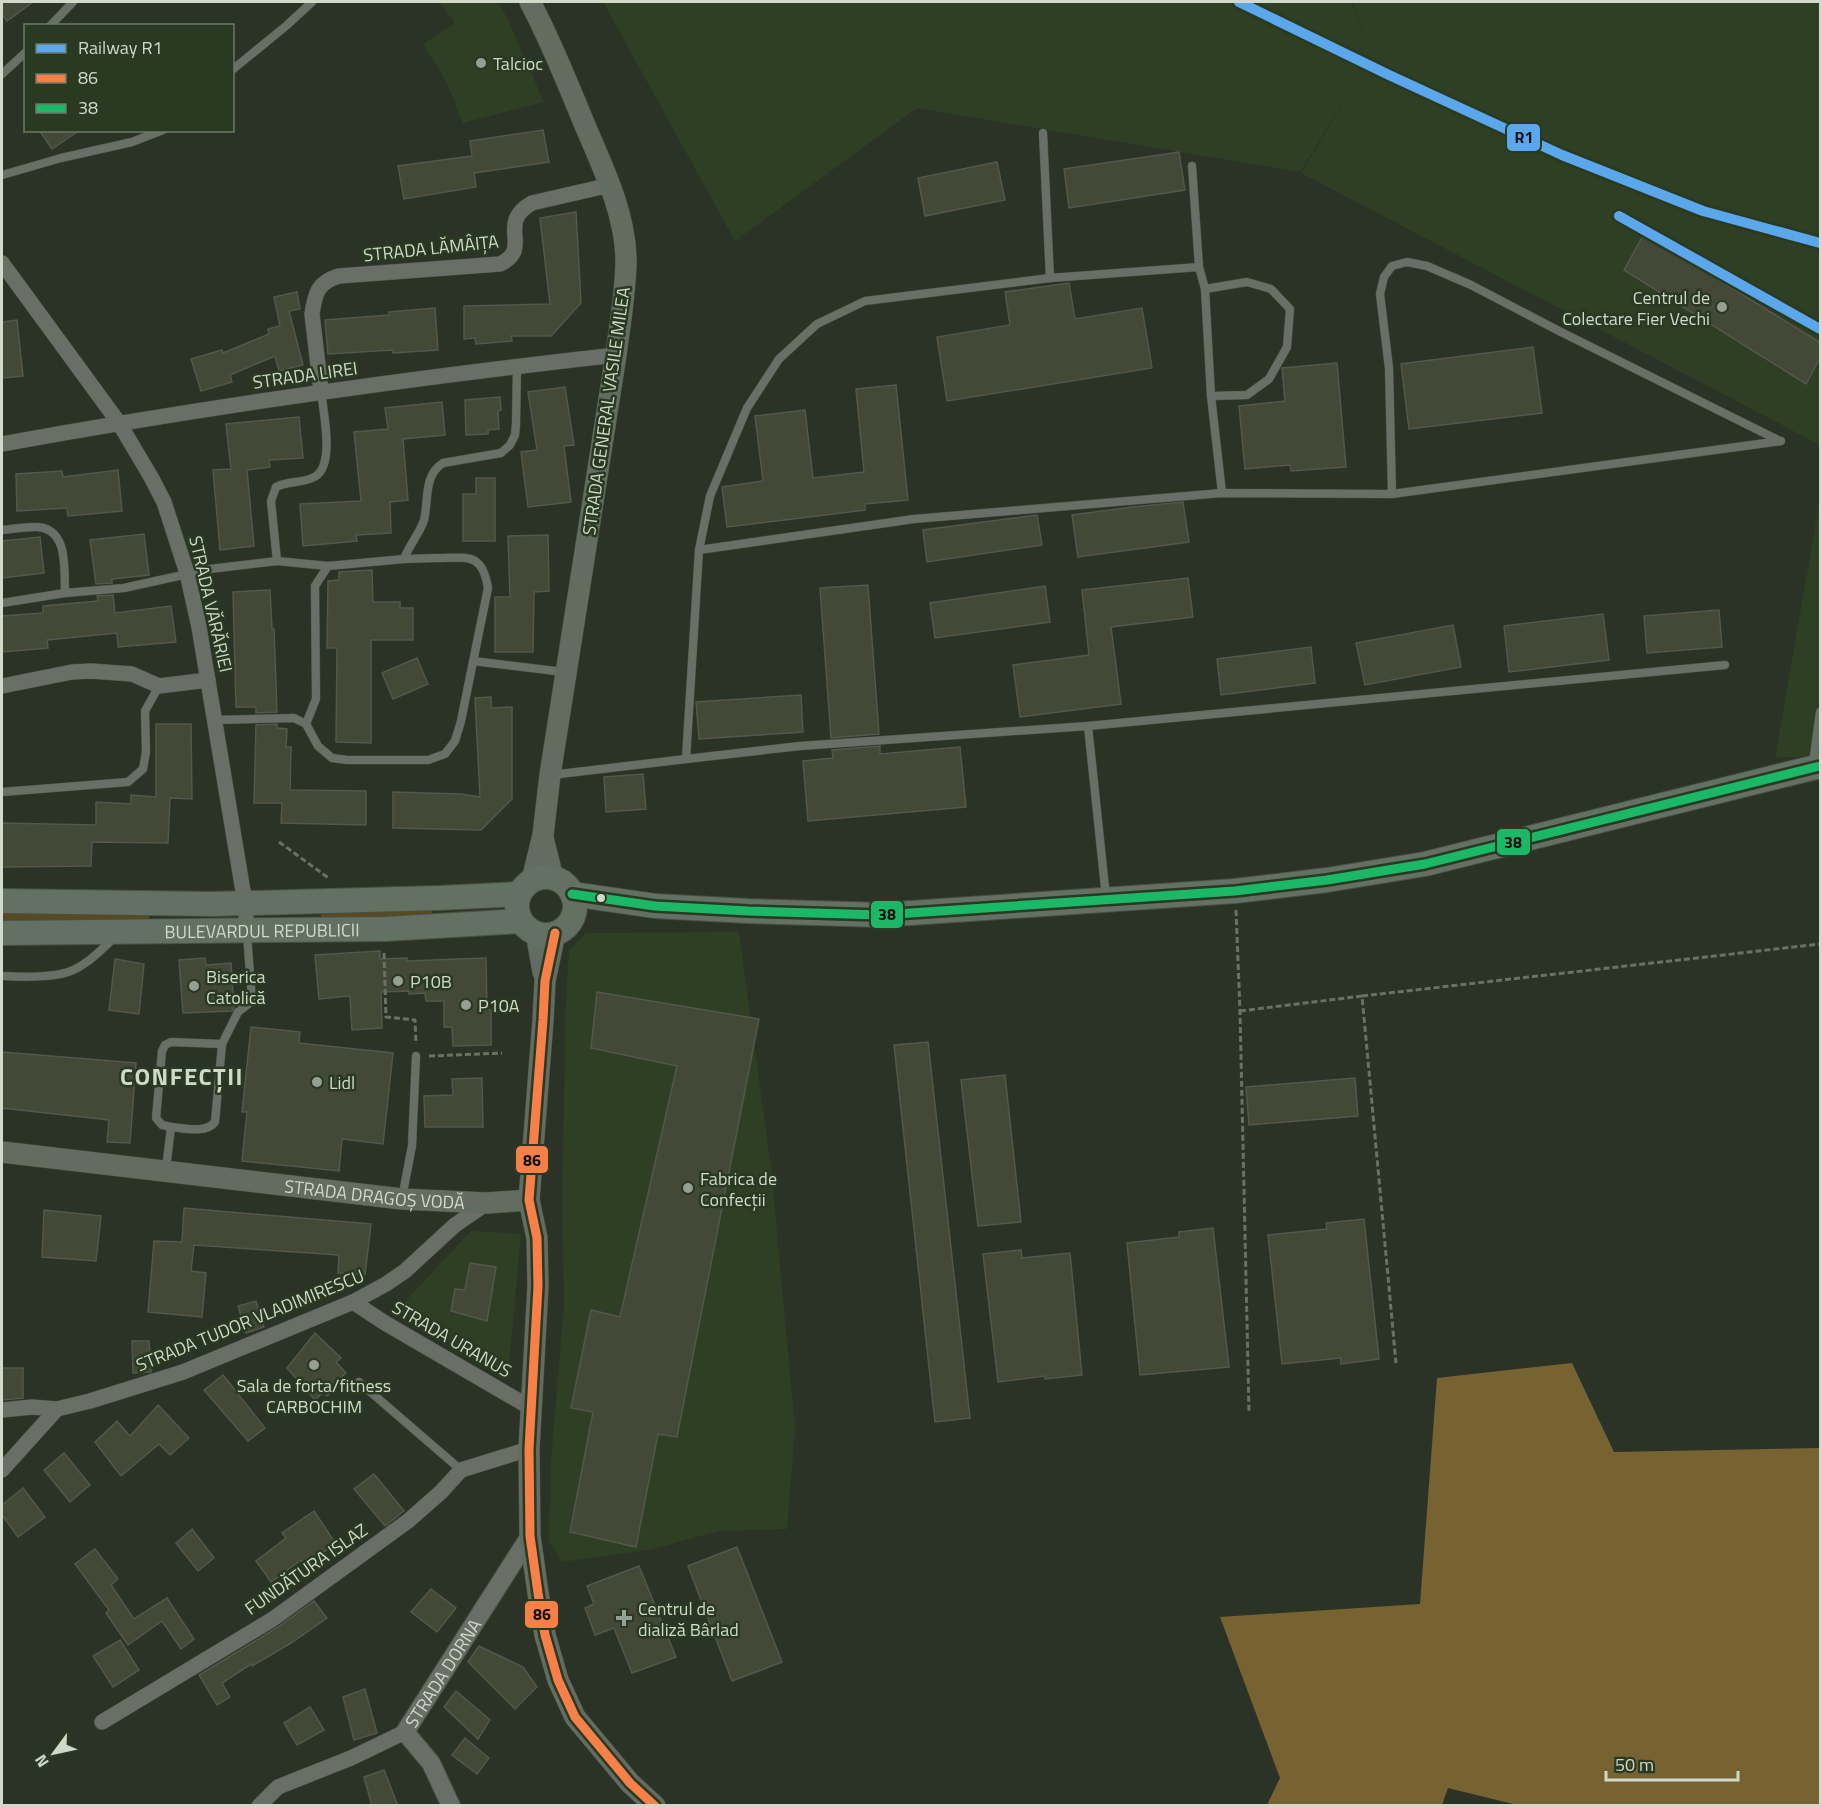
<svg xmlns="http://www.w3.org/2000/svg" width="1822" height="1807" viewBox="0 0 1822 1807" font-family="'Titillium Web',sans-serif">
<style>
.built{fill:#2e3f24}
.green{fill:#59491f}
.forest{fill:#776331}
.building{fill:#434837;stroke:#54574c;stroke-width:1.5}
.lines{fill:none;stroke-linecap:round;stroke-linejoin:round}
.service-casing{stroke:#495044;stroke-width:9}
.minor-casing{stroke:#495044;stroke-width:16}
.tertiary-casing{stroke:#495044;stroke-width:20}
.secondary-casing{stroke:#495044;stroke-width:22}
.primary-casing{stroke:#495044;stroke-width:26}
.path{stroke:#6b7067;stroke-width:3;stroke-dasharray:6 3;stroke-linecap:butt}
.service{stroke:#696f66;stroke-width:8}
.minor{stroke:#696f66;stroke-width:15}
.tertiary{stroke:#696f66;stroke-width:18}
.secondary{stroke:#626c61;stroke-width:21}
.primary{stroke:#657064;stroke-width:24}
.bus-1-casing{stroke:#2a3921;stroke-width:14}
.bus-2-casing{stroke:#2a3921;stroke-width:14}
.bus-1{stroke:#f78048;stroke-width:9}
.bus-2{stroke:#1ab867;stroke-width:9}
.rail-1-casing{stroke:#2a3921;stroke-width:15}
.rail-1{stroke:#5aa8eb;stroke-width:10}
.poi-dot{fill:#969f91;stroke:#2a3921;stroke-width:2}
.bus-dot{fill:#d0d9ca;stroke:#2a3921;stroke-width:2}
.labels{text-anchor:middle;dominant-baseline:central;stroke-width:5;stroke-linejoin:round;paint-order:stroke}
.poi-label{font-size:18px;fill:#d0d9ca;stroke:#2a3921;text-anchor:start}
.street-label{font-size:18px;fill:#d0d9ca;stroke:#2a3921}
.district-label{font-size:24px;font-weight:bold;letter-spacing:1.5px;fill:#d0d9ca;stroke:#2a3921}
.line-badge{stroke:#2a3921;stroke-width:2}
.pale-badge-label{font-size:16px;text-anchor:middle;font-weight:bold;fill:#111}
</style>
<rect width="100%" height="100%" fill="#2b3327"/>
<g class="built">
<path d="M439 2H498L508 19 544 102 463 123 446 81 423 44 455 23Z"/>
<path d="M603 2H1351L1373 56 1352 2H1820V445L1301 173 1359 77 1300 172 917 108 735 241Z"/>
<path d="M1820 498V756L1775 758Z"/>
<path d="M739 932 771 1168 795 1427 787 1529 719 1531 649 1550 562 1562 549 1541 551 1460 564 1303 562 1201 566 997 569 950 586 933Z"/>
<path d="M471 1231 521 1234 508 1378 397 1310Z"/>
</g>
<g class="green">
<path d="M432 910V918L321 921V912Z"/>
<path d="M2 913 149 914V923H2Z"/>
</g>
<path class="forest" d="M1572 1363 1614 1452 1820 1448V1805H1517L1448 1788 1442 1805H1267L1280 1778 1220 1617 1420 1604 1437 1378Z"/>
<g class="building">
<path d="M2 2H33L7 21 2 14Z"/>
<path d="M39 130H80L52 149Z"/>
<path d="M543 130 549 162 474 173 476 187 404 199 398 166 472 156 470 141Z"/>
<path d="M1179 152 1185 190 1069 208 1064 169Z"/>
<path d="M997 162 1005 200 925 216 918 178Z"/>
<path d="M576 212 581 303 551 336H511L512 341 476 344 475 338 464 339V306L550 304 540 218Z"/>
<path d="M1644 234 1821 343V356L1806 384 1624 270Z"/>
<path d="M1069 283 1075 319 1142 308 1152 368 947 401 937 337 1010 325 1005 292Z"/>
<path d="M297 292 300 309 289 311 303 365 279 371 275 356 230 375 232 382 201 391 191 359 222 350 223 353 269 334 268 329 280 326 274 297Z"/>
<path d="M435 308 438 350 393 353V350L328 354 325 320 389 315V312Z"/>
<path d="M17 320 23 376 2 378V322Z"/>
<path d="M1533 347 1542 413 1409 429 1401 364Z"/>
<path d="M1337 363 1346 467 1291 471 1290 465 1245 469 1239 406 1285 401 1282 368Z"/>
<path d="M896 385 908 500 865 504V510L727 527 722 487 763 481 755 416 805 410 813 478 864 472 856 389Z"/>
<path d="M565 387 574 445 564 446 571 502 528 507 521 452 537 450 528 392Z"/>
<path d="M500 397 501 410 498 411 499 429 488 430V434L466 435 465 400Z"/>
<path d="M442 402 445 435 403 439 408 500 390 502 391 533 356 535 357 541 303 546 300 504 361 501 354 432 388 429 385 408Z"/>
<path d="M299 417 303 458 269 460 270 467 247 470 254 546 220 550 213 470 231 469 226 424Z"/>
<path d="M118 470 122 511 68 516 67 508 17 511 16 474 62 471 63 477Z"/>
<path d="M476 478H495V541H463V494H476Z"/>
<path d="M1183 502 1189 542 1078 557 1072 515 1133 507Z"/>
<path d="M1037 515 1042 545 927 562 923 530Z"/>
<path d="M144 534 149 575 112 579V583L96 584 90 540Z"/>
<path d="M548 535 549 591 534 592 533 652H495V597H510L508 536Z"/>
<path d="M40 537 44 573 2 578V541Z"/>
<path d="M372 570 373 602H400V608H413V640H371V743L336 742 337 648H327L328 581 339 580V572Z"/>
<path d="M1188 578 1193 617 1111 627 1121 704 1020 717 1013 665 1089 655 1082 590Z"/>
<path d="M868 585 879 734 831 738 820 588Z"/>
<path d="M1045 586 1050 622 935 638 930 603Z"/>
<path d="M270 590 272 629H274L277 712 256 713V707H236L233 592Z"/>
<path d="M113 595 115 613 171 606 176 642 118 647 117 633 47 640 48 648 2 652V616L43 613V606L98 601 97 596Z"/>
<path d="M1719 610 1722 647 1647 653 1644 616Z"/>
<path d="M1603 614 1609 660 1509 672 1504 626Z"/>
<path d="M1453 625 1461 667 1365 685 1356 643Z"/>
<path d="M1311 647 1315 683 1221 695 1217 659Z"/>
<path d="M417 658 428 684 393 699 382 673Z"/>
<path d="M801 695 803 732 699 739 696 702Z"/>
<path d="M491 697V708L512 707V799L481 830 393 828V792L461 794 480 797 475 698Z"/>
<path d="M156 724H191L192 799 170 798 168 843 92 842 91 866 2 867V823L96 825V802L131 804V795L156 797Z"/>
<path d="M277 724V728L287 729 286 747H291L290 790 366 791V825L281 823 282 803H254L256 725Z"/>
<path d="M880 746V754L960 747 966 807 808 821 803 761 833 758 832 750Z"/>
<path d="M643 774 646 809 606 812 604 777Z"/>
<path d="M380 951V959L407 958V961L486 958 487 1009 491 1010V1045L453 1046 452 1027H444V1001H426L425 993 409 994V991L381 992 382 1028 352 1030 350 996 319 999 315 955Z"/>
<path d="M205 958 206 965 231 963 234 1008 232 1011 183 1013 179 960Z"/>
<path d="M115 959 144 964 139 1014 109 1010Z"/>
<path d="M597 992 759 1019 677 1437 658 1434 636 1547 570 1532 593 1412 571 1408 591 1310 620 1317 677 1066 591 1048Z"/>
<path d="M251 1027 300 1032 299 1043 393 1053 383 1144 342 1139 339 1171 242 1161 247 1112H242Z"/>
<path d="M928 1042 970 1418 935 1422 894 1045Z"/>
<path d="M2 1052 136 1063 130 1143 107 1142 109 1120 2 1108Z"/>
<path d="M1005 1075 1021 1222 978 1226 961 1080Z"/>
<path d="M482 1078 483 1127H425L424 1096 453 1095 452 1079Z"/>
<path d="M1355 1078 1358 1116 1249 1125 1246 1087Z"/>
<path d="M184 1208 371 1224 365 1275 338 1273 339 1255 194 1245 191 1271 206 1273 202 1317 148 1312 154 1241 182 1242Z"/>
<path d="M44 1210 101 1216 96 1261 42 1257Z"/>
<path d="M1364 1219 1379 1359 1341 1364V1358L1282 1364 1268 1235 1327 1229 1326 1223Z"/>
<path d="M1213 1228 1229 1367 1140 1375 1127 1243 1179 1237V1232Z"/>
<path d="M1021 1250 1022 1258 1070 1253 1082 1375 1045 1379V1376L998 1382 983 1254Z"/>
<path d="M470 1263 496 1267 487 1321 451 1311 455 1289 465 1290Z"/>
<path d="M256 1301 264 1327 246 1333 238 1306Z"/>
<path d="M315 1333 341 1358 336 1362 346 1373 340 1378 344 1382 327 1396 324 1392 315 1400 287 1368Z"/>
<path d="M132 1341H149L151 1372 133 1373Z"/>
<path d="M2 1368H23V1398L2 1400Z"/>
<path d="M223 1375 265 1428 248 1441 204 1390Z"/>
<path d="M158 1405 189 1438 170 1455 159 1444 121 1476 95 1442 117 1421 130 1436Z"/>
<path d="M64 1453 90 1485 70 1502 44 1470Z"/>
<path d="M374 1474 404 1511 385 1526 354 1489Z"/>
<path d="M23 1488 45 1517 18 1537 2 1515V1505Z"/>
<path d="M314 1511 336 1544 304 1565 301 1560 271 1582 256 1561 286 1538 282 1533Z"/>
<path d="M192 1529 214 1558 198 1571 176 1543Z"/>
<path d="M737 1547 782 1662 732 1681 688 1566Z"/>
<path d="M95 1549 118 1579 111 1585 134 1619 167 1598 194 1639 181 1649 162 1621 128 1645 106 1613 109 1610 75 1564Z"/>
<path d="M639 1566 676 1657 632 1673 614 1628 595 1635 585 1608 594 1604 587 1586Z"/>
<path d="M431 1589 456 1608 437 1632 411 1612Z"/>
<path d="M314 1601 327 1618 291 1643 252 1666 251 1664 222 1683 230 1697 217 1705 199 1675 278 1627Z"/>
<path d="M120 1640 139 1670 113 1687 93 1656Z"/>
<path d="M479 1646 523 1667 537 1687 515 1709 468 1662Z"/>
<path d="M365 1689 377 1733 354 1740 343 1697Z"/>
<path d="M456 1691 490 1720 478 1739 444 1707Z"/>
<path d="M310 1707 324 1730 297 1745 284 1723Z"/>
<path d="M465 1738 489 1758 477 1774 452 1755Z"/>
<path d="M384 1770 398 1806H372L364 1777Z"/>
</g>
<g class="lines">
<g class="service-casing">
<g id="service">
<path d="M50 26 73 2"/>
<path d="M232 70 286 26 312 2"/>
<path d="M2 74 26 52"/>
<path d="M1043 133 1050 278 865 301 817 324 779 359 747 408 710 496 699 550 914 519 1222 493 1392 494 1781 441"/>
<path d="M2 175 61 158 132 142 163 130"/>
<path d="M1199 267 1205 289 1247 282 1271 289 1290 309 1287 347 1269 379 1247 395 1211 396 1222 493"/>
<path d="M1050 278 1199 267 1192 166"/>
<path d="M1205 289 1211 396"/>
<path d="M1392 494 1389 368 1380 294 1384 277 1392 266 1407 262 1427 266 1471 285 1561 332 1780 441"/>
<path d="M2 530C13 529 24 527 35 527 69 527 64 569 65 593L124 588 210 569 277 561 328 566"/>
<path d="M699 550 686 759 800 746 1088 726 1106 897"/>
<path d="M437 558C468 558 482 552 488 588L461 721 455 741 445 754 428 760H347L332 758 318 746 306 724 316 699 315 586 328 566 404 559Z"/>
<path d="M404 559C409 545 420 533 424 520 429 500 423 476 443 463L501 453 510 445 515 435 516 424 517 366"/>
<path d="M277 561 271 501 276 487C289 480 304 484 316 476 335 463 323 411 321 391"/>
<path d="M2 603 65 593"/>
<path d="M473 661 564 672"/>
<path d="M214 720 294 718 306 724"/>
<path d="M1088 726 1725 665"/>
<path d="M1813 763 1820 712"/>
<path d="M551 775 686 759"/>
<path d="M2 792 128 782 143 769 146 752 145 711 159 686"/>
<path d="M2 976C21 977 50 978 68 972 86 966 101 950 114 938"/>
<path d="M171 1127 162 1125 156 1118 162 1051 165 1045 171 1042 222 1044"/>
<path d="M166 1169 171 1127C184 1128 206 1134 215 1122L222 1044 238 1012 252 1001 247 934"/>
<path d="M402 1198 412 1146 416 1056"/>
<path d="M359 1382 461 1470"/>
</g>
</g>
<g class="minor-casing">
<g id="minor">
<path d="M2 263 119 423 151 477 164 502 187 573 199 627 245 903 247 930"/>
<path d="M321 391 312 314C315 293 318 282 339 276L500 264C534 248 495 224 532 203L610 185"/>
<path d="M2 444C205 407 410 378 616 355"/>
<path d="M2 686 72 672 91 671 132 674 159 686 208 680"/>
<path d="M353 1302 385 1323 531 1408"/>
<path d="M2 1410 32 1407 57 1409 90 1401 183 1372 353 1302 386 1284 405 1271 455 1225 487 1203"/>
<path d="M2 1470 57 1409"/>
<path d="M102 1722 273 1619 408 1521 441 1492 461 1470 529 1449"/>
<path d="M259 1806 278 1787 351 1758 405 1732"/>
</g>
</g>
<g class="tertiary-casing">
<g id="tertiary">
<path id="s1" d="M451 1806 431 1763 405 1732 530 1536"/>
</g>
</g>
<g class="secondary-casing">
<g id="secondary">
<path d="M530 2C551 41 567 82 584 123 602 166 625 211 626 259 626 291 620 323 616 355L550 775 543 835 532 880"/>
<path d="M543 838 553 878"/>
<path d="M536 933 543 972"/>
<path d="M555 933 545 981 543 1020 529 1200 537 1238 538 1286 529 1449 530 1536 538 1593 545 1635 558 1680 575 1717 630 1783 655 1806"/>
<path id="s2" d="M2 1152 402 1199 487 1203 529 1200"/>
</g>
</g>
<g class="primary-casing">
<g id="primary">
<circle cx="546" cy="906" r="29"/>
<path d="M572 894 655 906 748 911 881 915 1235 891 1327 880 1425 864 1820 766"/>
<path d="M2 901 212 904 439 898 519 894"/>
<path id="s3" d="M2 933 385 929 521 921"/>
</g>
</g>
<g class="path">
<path d="M279 842 330 879"/>
<path d="M1236 910 1240 1011 1249 1412"/>
<path d="M384 953 386 1017 415 1020 416 1044"/>
<path d="M1362 996 1820 944"/>
<path d="M1240 1011 1362 996 1396 1363"/>
<path d="M429 1056 502 1053"/>
</g>
<use href="#service" class="service"/>
<use href="#minor" class="minor"/>
<use href="#tertiary" class="tertiary"/>
<use href="#secondary" class="secondary"/>
<use href="#primary" class="primary"/>
<g class="bus-1-casing">
<path id="bus-1" d="M555 933 545 981 543 1020 529 1200 537 1238 538 1286 529 1449 530 1536 538 1593 545 1635 558 1680 575 1717 630 1783 655 1806"/>
</g>
<g class="bus-2-casing">
<path id="bus-2" d="M572 894 655 906 748 911 881 915 1235 891 1327 880 1425 864 1820 766"/>
</g>
<use href="#bus-1" class="bus-1"/>
<use href="#bus-2" class="bus-2"/>
<g class="rail-1-casing">
<g id="rail-1">
<path d="M1239 2 1389 75 1562 155 1703 211 1820 243"/>
<path d="M1619 216 1820 329"/>
</g>
</g>
<use href="#rail-1" class="rail-1"/>
</g>
<g class="poi-dot">
<circle cx="481" cy="63" r="6"/>
<circle cx="1722" cy="307" r="6"/>
<circle cx="398" cy="981" r="6"/>
<circle cx="194" cy="986" r="6"/>
<circle cx="466" cy="1005" r="6"/>
<circle cx="317" cy="1082" r="6"/>
<circle cx="688" cy="1188" r="6"/>
<circle cx="314" cy="1365" r="6"/>
<path d="M621 1609h6v6h6v6h-6v6h-6v-6h-6v-6h6z"/>
</g>
<circle class="bus-dot" cx="601" cy="898" r="5"/>
<g class="labels">
<g class="poi-label">
<text x="493" y="63">Talcioc</text>
<text x="1710" y="297" text-anchor="end">Centrul de<tspan x="1710" dy="21">Colectare Fier Vechi</tspan></text>
<text x="206" y="976">Biserica<tspan x="206" dy="21">Catolică</tspan></text>
<text x="410" y="981">P10B</text>
<text x="478" y="1005">P10A</text>
<text x="329" y="1082">Lidl</text>
<text x="700" y="1178">Fabrica de<tspan x="700" dy="21">Confecții</tspan></text>
<text x="314" y="1385" text-anchor="middle">Sala de forta/fitness<tspan x="314" dy="21">CARBOCHIM</tspan></text>
<text x="638" y="1608">Centrul de<tspan x="638" dy="21">dializă Bârlad</tspan></text>
</g>
<g class="street-label">
<text transform="translate(431 248) rotate(-6)">STRADA LĂMÂIȚA</text>
<text transform="translate(305 375) rotate(-8)">STRADA LIREI</text>
<text transform="translate(606 411) rotate(-82)">STRADA GENERAL VASILE MILEA</text>
<text transform="translate(211 604) rotate(77)">STRADA VĂRĂRIEI</text>
<text stroke="none"><textPath href="#s3" startOffset="260">BULEVARDUL REPUBLICII</textPath></text>
<text stroke="none"><textPath href="#s2" startOffset="375">STRADA DRAGOȘ VODĂ</textPath></text>
<text transform="translate(250 1320) rotate(-22)">STRADA TUDOR VLADIMIRESCU</text>
<text transform="translate(452 1339) rotate(30)">STRADA URANUS</text>
<text transform="translate(306 1569) rotate(-35)">FUNDĂTURA ISLAZ</text>
<text stroke="none"><textPath href="#s1" startOffset="158">STRADA DORNA</textPath></text>
</g>
<g class="district-label">
<text x="182" y="1076">CONFECȚII</text>
</g>
</g>
<g class="line-badge">
<rect x="1506" y="123" width="35" height="29" rx="6" fill="#5aa8eb"/>
<rect x="1496" y="828" width="35" height="28" rx="6" fill="#1ab867"/>
<rect x="870" y="900" width="34" height="29" rx="6" fill="#1ab867"/>
<rect x="515" y="1145" width="34" height="29" rx="6" fill="#f78048"/>
<rect x="524" y="1600" width="35" height="29" rx="6" fill="#f78048"/>
</g>
<g class="pale-badge-label">
<text x="1524" y="143">R1</text>
<text x="1513" y="848">38</text>
<text x="887" y="920">38</text>
<text x="532" y="1166">86</text>
<text x="542" y="1620">86</text>
</g>
<rect width="1822" height="1807" fill="none" stroke="#d0d9ca" stroke-width="6"/>
<rect x="24" y="24" width="210" height="108" fill="#2a3921" stroke="#6c7965" stroke-width="1.5"/>
<rect x="36" y="44" width="30" height="9" fill="#5aa8eb" stroke="#6c7965" stroke-width="1.5"/>
<text x="78" y="54" font-size="18" fill="#d0d9ca">Railway R1</text>
<rect x="36" y="74" width="30" height="9" fill="#f78048" stroke="#6c7965" stroke-width="1.5"/>
<text x="78" y="84" font-size="18" fill="#d0d9ca">86</text>
<rect x="36" y="104" width="30" height="9" fill="#1ab867" stroke="#6c7965" stroke-width="1.5"/>
<text x="78" y="114" font-size="18" fill="#d0d9ca">38</text>
<g transform="translate(54 1753) rotate(237)" stroke="#2a3921" stroke-width="4.5" paint-order="stroke">
<path d="M0-4.5L10 22L0 15L-10 22Z" fill="#d0d9ca"/>
<text y="-9" font-size="16" font-weight="bold" text-anchor="middle" fill="#d0d9ca">N</text>
</g>
<path d="M1606 1771v9h132v-9" fill="none" stroke="#d0d9ca" stroke-width="3"/>
<text x="1615" y="1771" font-size="18" fill="#d0d9ca" stroke="#2a3921" stroke-width="4.5" paint-order="stroke">50 m</text>
</svg>
